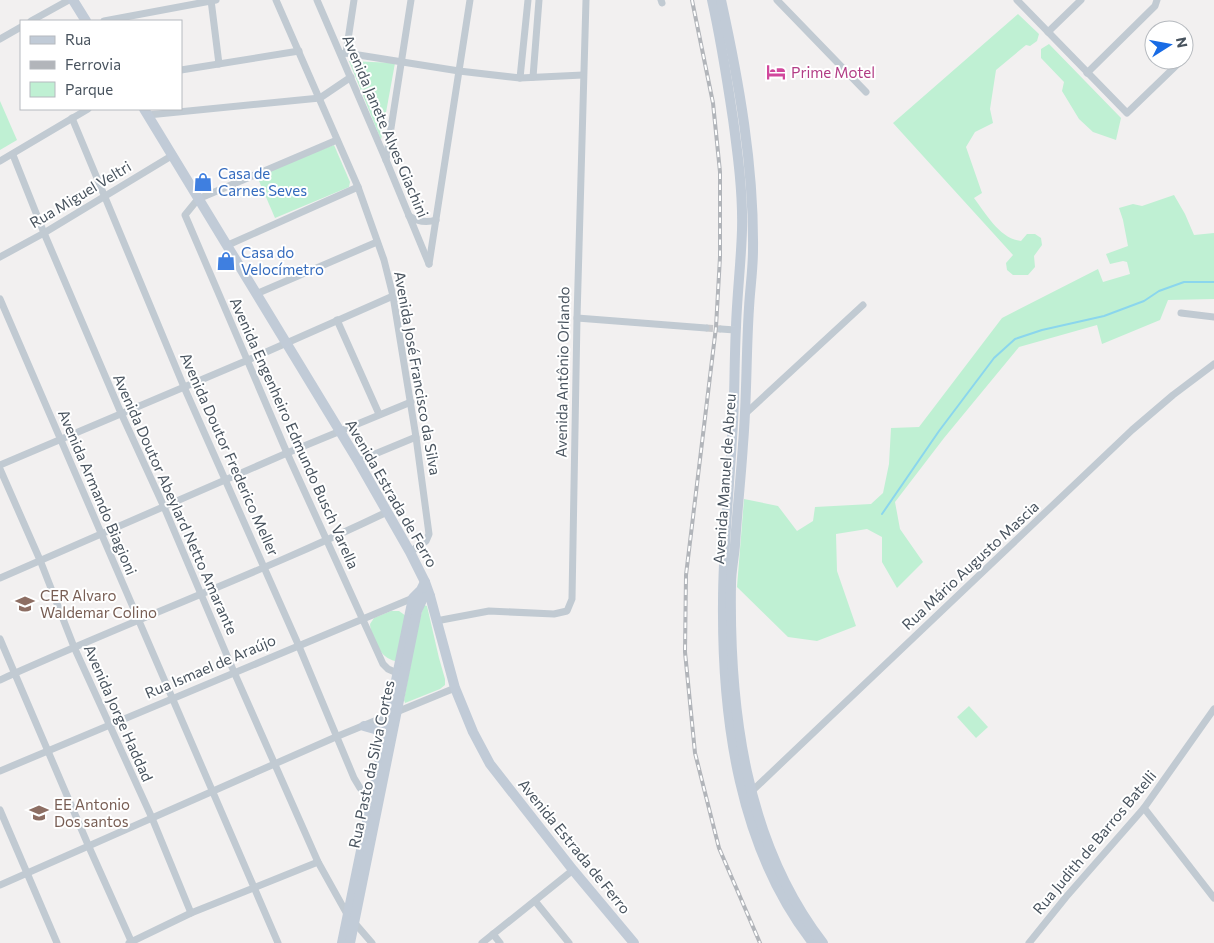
<svg xmlns="http://www.w3.org/2000/svg" width="1214" height="943" viewBox="0 0 1214 943" font-family="Commissioner,sans-serif">
<style>
.green{fill:#bff0d3}
.lines{fill:none;stroke-linecap:round;stroke-linejoin:round}
.stream{stroke:#8bd6ed;stroke-width:2}
.street-tunnel{stroke:#c8c9cc;stroke-width:7;stroke-dasharray:7 3.5;stroke-linecap:butt}
.street{stroke:#c1cad2;stroke-width:7}
.secondary{stroke:#c1cbd7;stroke-width:10}
.rail-casing{stroke:#b2b5ba;stroke-width:4}
.rail{stroke:#fff;stroke-width:2;stroke-dasharray:5.5;stroke-linecap:butt}
.labels{text-anchor:middle;dominant-baseline:central;stroke-width:4;stroke-linejoin:round;paint-order:stroke}
.hotel-label{font-size:15px;fill:#b23c85;stroke:#fff;text-anchor:start}
.street-label{font-size:15px;fill:#48535e;stroke:#fff}
.shop-label{font-size:15px;fill:#366cbe;stroke:#fff;text-anchor:start}
.education-label{font-size:15px;fill:#785e54;stroke:#fff;text-anchor:start}
</style>
<rect width="100%" height="100%" fill="#f2f0f0"/>
<g class="green">
<path d="M1018 14 1039 34 1037 41 1030 46 1026 45 996 70 990 109 993 123 975 132 966 147 982 193 974 198C986 214 1000 239 1021 241L1027 234H1035L1041 238 1042 245 1034 256 1035 267 1028 275H1013L1007 270 1006 263 1013 255 893 123Z"/>
<path d="M1049 44 1121 118 1116 140 1093 132 1079 119 1062 91 1064 82 1041 58V49Z"/>
<path d="M349 61 395 63 381 140Z"/>
<path d="M0 101 17 140 0 150Z"/>
<path d="M334 145 350 182 349 187 275 218 256 174Z"/>
<path d="M1174 195 1185 214 1194 235 1214 233V299L1168 300 1160 320 1102 344 1097 325 1019 347 944 438 895 502 900 529 923 562 897 588 882 562V537L867 529 836 534 837 571 856 626 817 641 788 637 737 587 744 499 778 506 797 531 813 521 815 507 871 504 883 493 889 464 891 428 919 427 1002 318 1098 269 1103 282 1130 274 1127 262 1123 261 1110 264 1106 254 1128 246 1123 220 1119 208 1133 204 1142 206Z"/>
<path d="M424 605 427 606 439 658 445 679V685L440 689 405 703 404 700 418 625Z"/>
<path d="M391 611H399L406 616 397 658 395 661C380 658 371 638 370 624L374 618Z"/>
<path d="M969 706 988 727 976 738 957 717Z"/>
</g>
<g class="lines">
<path class="stream" d="M882 514 939 431 994 358 1015 339 1042 330 1104 316 1144 301 1159 291 1184 282H1214"/>
<path class="street-tunnel" d="M706 328 721 329"/>
<g class="street">
<path d="M211 0 219 64"/>
<path d="M276 0 358 187 384 260 393 296 416 437 429 534 426 541 410 552"/>
<path d="M317 0 386 160 429 264"/>
<path d="M661 0 662 3"/>
<path d="M777 0 866 92"/>
<path d="M1017 0 1127 113 1182 60"/>
<path d="M31 21 69 0"/>
<path d="M104 21 216 0"/>
<path d="M1048 32 1081 0"/>
<path d="M0 39 21 27"/>
<path d="M346 53 354 0"/>
<path d="M341 54 346 53 459 71 520 78 583 75"/>
<path d="M181 70 299 51"/>
<path d="M1087 73 1155 6 1157 0"/>
<path d="M533 77 539 0"/>
<path d="M520 78 528 0"/>
<path d="M148 115 320 98 351 77"/>
<path d="M72 118 184 387 298 644 354 778 360 788 371 797"/>
<path d="M337 140 198 199 185 215 287 453 383 664 388 669 397 673"/>
<path d="M13 155 44 233 121 413 164 507 234 672 318 862 347 914 372 943"/>
<path d="M386 160 411 0"/>
<path d="M0 161 88 109"/>
<path d="M409 216C418 222 426 223 436 220"/>
<path d="M228 245 358 187"/>
<path d="M0 257 44 233 173 155"/>
<path d="M429 264 470 0"/>
<path d="M256 294 377 242"/>
<path d="M0 299 278 943"/>
<path d="M1181 313 1214 317"/>
<path d="M577 318 706 328"/>
<path d="M337 320 379 414"/>
<path d="M721 329 735 330"/>
<path d="M745 414 863 305"/>
<path d="M358 461 416 437"/>
<path d="M0 465 248 360 393 296"/>
<path d="M0 469 40 560 74 647 152 818 191 913"/>
<path d="M0 578 287 453 411 402"/>
<path d="M436 621 489 611 554 614 567 611 572 599 577 318 586 0"/>
<path d="M0 639 89 847 132 943"/>
<path d="M0 680C128 622 260 573 387 512"/>
<path d="M0 771 413 598"/>
<path d="M751 792 1132 430 1173 395 1214 364"/>
<path d="M1144 808 1214 898"/>
<path d="M0 810 57 943"/>
<path d="M0 885 338 736 455 688"/>
<path d="M535 901 569 943"/>
<path d="M493 934 500 943"/>
<path d="M129 943 191 913 318 862"/>
<path d="M482 943 573 870"/>
<path d="M1029 943 1066 897 1144 808 1214 709"/>
</g>
<g class="secondary">
<path d="M73 0 86 21"/>
<path d="M712 0C721 40 727 79 733 119 738 156 743 194 742 230 741 263 737 295 736 327 734 364 735 401 732 438 729 493 723 548 723 603 722 720 739 848 813 943"/>
<path d="M721 0C739 82 754 166 753 250 753 269 750 289 749 308 746 353 747 398 743 444 741 477 737 511 735 545 734 558 731 571 731 584 729 708 745 842 823 943"/>
<path d="M144 109 358 461 410 552 425 582 430 596 455 688 473 732 490 764 573 870 634 943"/>
<path d="M364 726 378 730 385 737"/>
<path d="M342 943 413 598 421 590 425 582"/>
<path d="M350 943 417 611 423 598 430 596"/>
</g>
<g class="rail-casing">
<path id="rail" d="M692 0 713 103 720 172V257L716 327 686 575 685 652 695 753 719 848 760 943"/>
</g>
<use href="#rail" class="rail"/>
</g>
<defs>
<g id="hotel-bare" transform="scale(1.5)"><path d="M-6-4.5h1.5V1H6V5H4.5V3h-9V5H-6ZM-4 0a1.8 1.8 0 1 1 3.6 0ZM.5 0V-2.5h3Q6-2.5 6 0Z" fill="#d1479c" stroke="#fff" stroke-width="2.5" paint-order="stroke"/></g>
<g id="shop-bare" transform="scale(1.5)"><path d="M-5-2.5h2.3a2.7 3.5 0 0 1 5.4 0H5L5.5 6h-11ZM-1.5-2.5h3a1.5 2.3 0 0 0-3 0Z" fill="#3f7fe0" stroke="#fff" stroke-width="2.5" paint-order="stroke"/></g>
<g id="school-bare" transform="scale(1.5)"><path d="M0-5L7-2L0 1L-7-2ZM-4 1L0 2.5L4 1V4Q0 6-4 4Z" fill="#8d6e63" stroke="#fff" stroke-width="2.5" paint-order="stroke"/></g>
</defs>
<g fill-rule="evenodd">
<use href="#hotel-bare" x="776" y="72"/>
<use href="#shop-bare" x="203" y="182"/>
<use href="#shop-bare" x="226" y="261"/>
<use href="#school-bare" x="25" y="604"/>
<use href="#school-bare" x="39" y="813"/>
</g>
<g class="labels">
<g class="hotel-label">
<text x="791" y="72">Prime Motel</text>
</g>
<g class="street-label">
<text transform="translate(386 126) rotate(67)">Avenida Janete Alves Giachini</text>
<text transform="translate(80 194) rotate(-31)">Rua Miguel Veltri</text>
<text transform="translate(562 372) rotate(-89)">Avenida Antônio Orlando</text>
<text transform="translate(418 373) rotate(80)">Avenida José Francisco da Silva</text>
<text transform="translate(295 433) rotate(66)">Avenida Engenheiro Edmundo Busch Varella</text>
<text transform="translate(230 454) rotate(66)">Avenida Doutor Frederico Meller</text>
<text transform="translate(724 479) rotate(-86)">Avenida Manuel de Abreu</text>
<text transform="translate(98 492) rotate(67)">Avenida Armando Biagioni</text>
<text transform="translate(392 493) rotate(60)">Avenida Estrada de Ferro</text>
<text transform="translate(176 504) rotate(66)">Avenida Doutor Abeylard Netto Amarante</text>
<text transform="translate(970 565) rotate(-43)">Rua Mário Augusto Mascia</text>
<text transform="translate(210 666) rotate(-23)">Rua Ismael de Araújo</text>
<text transform="translate(119 713) rotate(66)">Avenida Jorge Haddad</text>
<text transform="translate(371 764) rotate(-78)">Rua Pasto da Silva Cortes</text>
<text transform="translate(1094 842) rotate(-50)">Rua Judith de Barros Batelli</text>
<text transform="translate(575 846) rotate(51)">Avenida Estrada de Ferro</text>
</g>
<g class="shop-label">
<text x="218" y="173">Casa de<tspan x="218" dy="17">Carnes Seves</tspan></text>
<text x="241" y="252">Casa do<tspan x="241" dy="17">Velocímetro</tspan></text>
</g>
<g class="education-label">
<text x="40" y="595">CER Alvaro<tspan x="40" dy="17">Waldemar Colino</tspan></text>
<text x="54" y="804">EE Antonio<tspan x="54" dy="17">Dos santos</tspan></text>
</g>
</g>
<rect x="20" y="20" width="162" height="90" fill="#ffffff" stroke="#b6babf"/>
<rect x="30" y="36" width="25" height="8" fill="#c1cbd7" stroke="#b6babf"/>
<text x="65" y="45" font-size="15" fill="#48535e">Rua</text>
<rect x="30" y="61" width="25" height="8" fill="#b2b5ba" stroke="#b6babf"/>
<text x="65" y="70" font-size="15" fill="#48535e">Ferrovia</text>
<rect x="30" y="82" width="25" height="15" fill="#bff0d3" stroke="#b6babf"/>
<text x="65" y="95" font-size="15" fill="#48535e">Parque</text>
<g transform="translate(1169 45) rotate(79)"><circle r="24" fill="#ffffff" stroke="#b6babf"/>
<path d="M0-4L9 19L0 12L-9 19Z" fill="#186be5"/>
<text y="-8" font-size="14" font-weight="bold" text-anchor="middle" fill="#48535e">N</text>
</g>
</svg>
